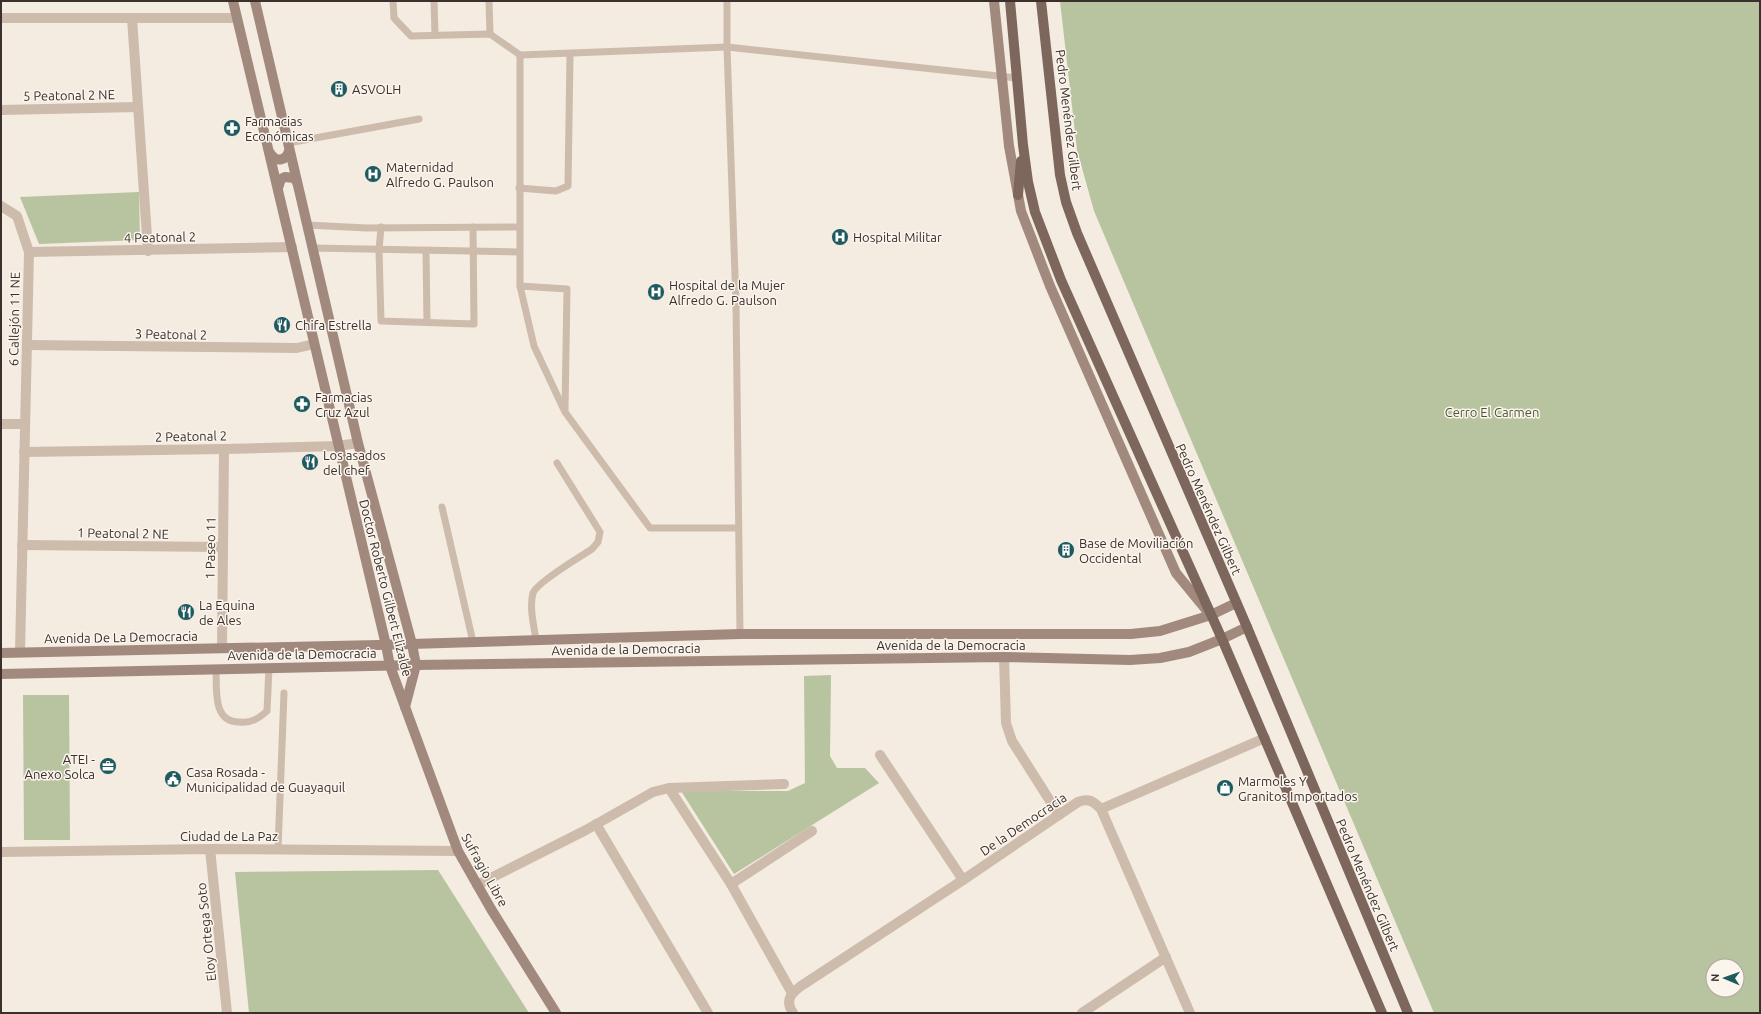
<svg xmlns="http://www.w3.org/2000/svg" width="1761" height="1014" viewBox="0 0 1761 1014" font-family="Ubuntu,sans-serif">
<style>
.green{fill:#b8c4a0;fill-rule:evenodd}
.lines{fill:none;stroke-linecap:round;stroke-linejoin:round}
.lane{stroke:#cdbbac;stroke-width:7}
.street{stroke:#cdbbac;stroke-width:10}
.secondary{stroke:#a18a7d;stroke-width:10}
.primary{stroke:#7d675c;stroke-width:10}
.labels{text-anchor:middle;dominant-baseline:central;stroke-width:3;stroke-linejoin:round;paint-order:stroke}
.poi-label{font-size:13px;fill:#3b302b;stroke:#fbf5ee;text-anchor:start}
.street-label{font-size:13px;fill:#3b302b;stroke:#fbf5ee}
.park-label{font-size:13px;fill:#4a5a2e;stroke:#fbf5ee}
</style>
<rect width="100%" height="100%" fill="#f4ebe1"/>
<g class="green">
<path d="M1060 1H1760V1013H1434L1094 211 1077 150ZM1713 966H1737V990H1713Z"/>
<path d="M139 192 140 240 39 244 20 197Z"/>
<path d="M831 675 830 756 837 768H865L879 783 734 874 681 791H788L805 783 804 676Z"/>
<path d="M23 695H69L70 840H24Z"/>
<path d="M438 870 529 1013H249L235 872Z"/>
</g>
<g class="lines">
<g class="lane">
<path d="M393 1 394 18 411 36 490 34 520 55 727 47 1017 78"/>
<path d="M434 1 435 35"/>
<path d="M489 1 490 34"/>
<path d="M727 1V47L736 304 740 634"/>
<path d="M520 55V286L534 346 565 412 650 528H737"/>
<path d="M288 143 419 119"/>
<path d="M519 188 556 191 568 186 570 54"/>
<path d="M307 225 367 228 519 227"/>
<path d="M381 227 379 250 381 321 474 324 473 227"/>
<path d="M312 248 519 252"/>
<path d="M426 251 427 322"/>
<path d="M520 286 567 289 565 410"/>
<path d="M442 507 473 642"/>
<path d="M536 640C534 626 529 607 533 593 536 583 581 556 592 549L598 542 600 532 557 463"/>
<path d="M216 669C217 688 212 722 239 722 252 723 258 719 267 711L269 668"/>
<path d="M278 849 284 693"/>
</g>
<g class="street">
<path d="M1 18H237"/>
<path d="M132 18 148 251"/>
<path d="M1 110 138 107"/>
<path d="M1 206 17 216 29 252 20 652"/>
<path d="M29 252 292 247"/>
<path d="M27 345 297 348 314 344"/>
<path d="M1 424H25"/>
<path d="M24 452 224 449 338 446 358 443"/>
<path d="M22 545 223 547"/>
<path d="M222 648 224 449"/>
<path d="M1004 657 1006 723 1012 741 1059 815"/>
<path d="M880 755 963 880"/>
<path d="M669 788 731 884 792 993"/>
<path d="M1101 809 1265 738"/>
<path d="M596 824 708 1013"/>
<path d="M210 849 227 1013"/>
<path d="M1 852 210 849 458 851"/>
<path d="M731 884 812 831"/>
<path d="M477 885 586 830 653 792 669 788 784 784"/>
<path d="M793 1013C785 1001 790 994 801 986L963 880 1078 802C1089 798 1093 801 1101 809L1190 1013"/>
<path d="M1082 1013 1166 957"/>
</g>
<g class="secondary">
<path d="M233 1 386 645 390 666 458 851 491 909 556 1013"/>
<path d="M255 1 358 443 412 644 416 665 405 707"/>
<path d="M994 1 1009 146 1021 211 1050 286 1176 573 1208 612"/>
<path d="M270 153C276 163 286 161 289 151"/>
<path d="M278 188 281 179 285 177 294 178 297 182"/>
<path d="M1 653 378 645 740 634H1131L1160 631 1211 615 1236 603"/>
<path d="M1 674 416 665 1004 657 1130 660 1160 658 1189 652 1222 639 1247 627"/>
</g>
<g class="primary">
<path d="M1010 1 1023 145 1028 182 1035 212 1061 280 1222 639 1382 1013"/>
<path d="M1041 1 1060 175 1066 202 1077 233 1247 627 1408 1013"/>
<path d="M1018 195 1021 161"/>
</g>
</g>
<defs>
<g id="building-disc" transform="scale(0.9)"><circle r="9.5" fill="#1f5a5e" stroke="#fbf5ee"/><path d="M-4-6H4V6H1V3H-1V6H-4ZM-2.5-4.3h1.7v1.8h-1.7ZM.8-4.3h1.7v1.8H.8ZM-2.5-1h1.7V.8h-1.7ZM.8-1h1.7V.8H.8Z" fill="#fff"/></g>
<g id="pharmacy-disc" transform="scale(0.9)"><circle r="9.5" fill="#1f5a5e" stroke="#fbf5ee"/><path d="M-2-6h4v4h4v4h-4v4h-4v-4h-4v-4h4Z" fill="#fff"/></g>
<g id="hospital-disc" transform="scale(0.9)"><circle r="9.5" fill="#1f5a5e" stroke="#fbf5ee"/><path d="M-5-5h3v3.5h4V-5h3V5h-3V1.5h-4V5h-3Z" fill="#fff"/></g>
<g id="restaurant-disc" transform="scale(0.9)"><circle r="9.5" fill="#1f5a5e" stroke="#fbf5ee"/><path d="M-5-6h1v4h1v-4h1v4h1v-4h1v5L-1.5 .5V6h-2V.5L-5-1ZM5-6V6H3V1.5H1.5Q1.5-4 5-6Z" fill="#fff"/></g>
<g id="office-disc" transform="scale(0.9)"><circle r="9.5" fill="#1f5a5e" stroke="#fbf5ee"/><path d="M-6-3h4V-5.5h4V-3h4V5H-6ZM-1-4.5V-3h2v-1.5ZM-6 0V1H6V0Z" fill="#fff"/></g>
<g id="civic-disc" transform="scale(0.9)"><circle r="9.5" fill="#1f5a5e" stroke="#fbf5ee"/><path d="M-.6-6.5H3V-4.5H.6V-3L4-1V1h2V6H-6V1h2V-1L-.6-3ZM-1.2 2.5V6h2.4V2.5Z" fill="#fff"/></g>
<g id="shop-disc" transform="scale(0.9)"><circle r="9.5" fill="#1f5a5e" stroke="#fbf5ee"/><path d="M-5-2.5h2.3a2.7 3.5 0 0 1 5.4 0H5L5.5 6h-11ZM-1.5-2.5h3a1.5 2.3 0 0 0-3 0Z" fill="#fff"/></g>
</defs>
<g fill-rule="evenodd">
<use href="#building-disc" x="339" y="89"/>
<use href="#pharmacy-disc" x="232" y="128"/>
<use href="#hospital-disc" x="373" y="174"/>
<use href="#hospital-disc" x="840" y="237"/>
<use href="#hospital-disc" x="656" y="292"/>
<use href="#restaurant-disc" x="282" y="325"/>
<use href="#pharmacy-disc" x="302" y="404"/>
<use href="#restaurant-disc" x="310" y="462"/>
<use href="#building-disc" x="1066" y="550"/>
<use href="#restaurant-disc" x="186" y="612"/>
<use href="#office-disc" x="108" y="766"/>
<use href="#civic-disc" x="173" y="779"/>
<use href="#shop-disc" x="1225" y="788"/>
</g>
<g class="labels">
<g class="poi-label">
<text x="352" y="89">ASVOLH</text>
<text x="245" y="121">Farmacias<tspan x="245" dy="15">Económicas</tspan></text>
<text x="386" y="167">Maternidad<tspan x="386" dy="15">Alfredo G. Paulson</tspan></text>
<text x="853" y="237">Hospital Militar</text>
<text x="669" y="285">Hospital de la Mujer<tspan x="669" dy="15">Alfredo G. Paulson</tspan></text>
<text x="295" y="325">Chifa Estrella</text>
<text x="315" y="397">Farmacias<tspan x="315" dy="15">Cruz Azul</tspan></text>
<text x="323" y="455">Los asados<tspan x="323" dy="15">del chef</tspan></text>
<text x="1079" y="543">Base de Moviliación<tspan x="1079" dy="15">Occidental</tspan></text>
<text x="199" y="605">La Equina<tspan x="199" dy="15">de Ales</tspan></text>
<text x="95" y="759" text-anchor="end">ATEI -<tspan x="95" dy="15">Anexo Solca</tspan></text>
<text x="186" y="772">Casa Rosada -<tspan x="186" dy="15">Municipalidad de Guayaquil</tspan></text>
<text x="1238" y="781">Marmoles Y<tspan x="1238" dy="15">Granitos Importados</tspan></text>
</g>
<g class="street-label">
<text transform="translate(69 95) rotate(-1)">5 Peatonal 2 NE</text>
<text transform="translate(1069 120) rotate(83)">Pedro Menéndez Gilbert</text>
<text transform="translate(160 237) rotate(-1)">4 Peatonal 2</text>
<text transform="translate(14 319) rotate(-89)">6 Callejón 11 NE</text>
<text transform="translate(171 334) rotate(1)">3 Peatonal 2</text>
<text transform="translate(191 436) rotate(-1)">2 Peatonal 2</text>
<text transform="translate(1209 509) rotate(66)">Pedro Menéndez Gilbert</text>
<text transform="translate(123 533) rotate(1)">1 Peatonal 2 NE</text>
<text transform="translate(210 548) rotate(-89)">1 Paseo 11</text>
<text transform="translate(386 588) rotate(76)">Doctor Roberto Gilbert Elizalde</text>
<text transform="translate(121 637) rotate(-1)">Avenida De La Democracia</text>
<text x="951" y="645">Avenida de la Democracia</text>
<text transform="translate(626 649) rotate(-1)">Avenida de la Democracia</text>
<text transform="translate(302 654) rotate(-1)">Avenida de la Democracia</text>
<text transform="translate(1023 824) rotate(-34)">De la Democracia</text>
<text x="229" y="836">Ciudad de La Paz</text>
<text transform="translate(485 870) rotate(61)">Sufragio Libre</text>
<text transform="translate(1368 885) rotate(67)">Pedro Menéndez Gilbert</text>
<text transform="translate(206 932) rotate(-96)">Eloy Ortega Soto</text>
</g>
<g class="park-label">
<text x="1492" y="412">Cerro El Carmen</text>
</g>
</g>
<rect width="1761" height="1014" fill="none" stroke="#3b302b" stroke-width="4"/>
<g transform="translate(1725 978) rotate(272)"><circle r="19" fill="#fbf5ee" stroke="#aea6a0"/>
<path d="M0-3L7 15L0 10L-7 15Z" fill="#1f5a5e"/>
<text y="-6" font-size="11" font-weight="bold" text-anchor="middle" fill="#3b302b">N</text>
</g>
</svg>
